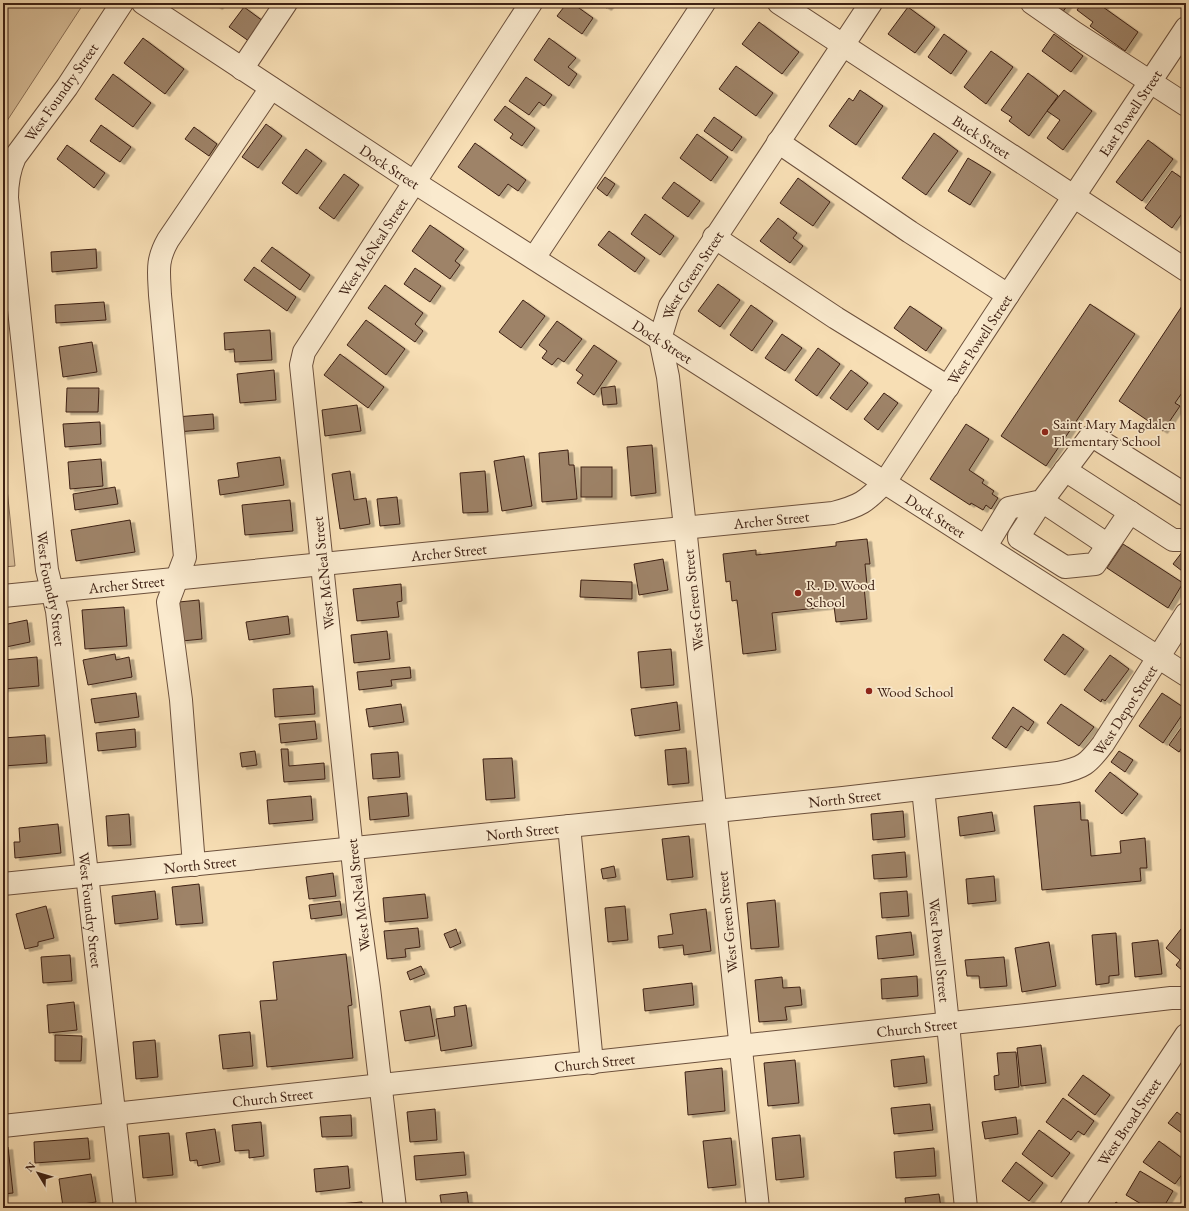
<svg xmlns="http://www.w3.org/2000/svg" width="1189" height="1211" viewBox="0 0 1189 1211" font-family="'EB Garamond',serif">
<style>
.green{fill:#d8be99;stroke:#8b7056}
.building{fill:#9e8367;stroke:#3e2114;filter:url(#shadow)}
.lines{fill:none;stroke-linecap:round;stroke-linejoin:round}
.minor-casing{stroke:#6c503c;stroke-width:24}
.minor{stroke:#faeace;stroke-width:22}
.poi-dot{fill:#8f2418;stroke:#faeace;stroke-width:1.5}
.labels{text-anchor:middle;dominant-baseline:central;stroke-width:3.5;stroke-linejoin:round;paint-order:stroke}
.street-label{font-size:15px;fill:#3e2114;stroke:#faeace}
.poi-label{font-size:15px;fill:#3e2114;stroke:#faeace;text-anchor:start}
</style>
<defs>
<filter id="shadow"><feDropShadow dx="4.5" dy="2.5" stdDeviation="0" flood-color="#0004"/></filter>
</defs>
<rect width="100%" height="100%" fill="#f7deb4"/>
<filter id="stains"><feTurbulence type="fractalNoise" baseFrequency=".005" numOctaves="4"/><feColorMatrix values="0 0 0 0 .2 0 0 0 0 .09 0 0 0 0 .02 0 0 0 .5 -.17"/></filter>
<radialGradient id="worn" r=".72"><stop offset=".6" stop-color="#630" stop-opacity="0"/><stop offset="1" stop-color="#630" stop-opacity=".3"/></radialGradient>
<g class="green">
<path d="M3 3H84L3 127Z"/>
<path d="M3 450 15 566 3 567Z"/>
</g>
<g class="building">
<path d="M212 3H221L218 7Z"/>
<path d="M567 3H572L593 18 582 34 557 16Z"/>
<path d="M599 3H611L607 8Z"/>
<path d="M1048 3H1069L1062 13Z"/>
<path d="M1082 3H1106L1103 7 1138 32 1125 51 1090 26 1093 22 1077 10Z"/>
<path d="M244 7 267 24 253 44 229 27Z"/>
<path d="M908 7 935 27 915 53 888 34Z"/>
<path d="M759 22 799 52 782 74 742 44Z"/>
<path d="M944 34 967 51 951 74 928 57Z"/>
<path d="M1054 34 1083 56 1071 72 1042 51Z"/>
<path d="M143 38 184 69 165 94 124 63Z"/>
<path d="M549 38 576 58 568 67 577 74 569 86 534 60Z"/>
<path d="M991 51 1013 67 986 104 964 87Z"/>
<path d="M736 66 773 93 756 116 719 89Z"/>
<path d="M1028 73 1058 96 1029 136 1009 121 1012 117 1001 110Z"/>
<path d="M113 74 151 103 133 127 95 99Z"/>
<path d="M526 77 552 95 544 106 539 102 529 115 509 101Z"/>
<path d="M860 90 883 106 856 145 829 126 849 98 853 101Z"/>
<path d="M1064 90 1092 111 1063 150 1047 138 1060 120 1047 111Z"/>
<path d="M505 106 535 128 522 146 510 138 513 134 494 120Z"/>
<path d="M714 117 742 137 732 151 704 131Z"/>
<path d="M266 124 282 136 258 168 242 157Z"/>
<path d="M101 125 131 147 120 162 90 141Z"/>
<path d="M194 127 217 144 209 156 185 139Z"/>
<path d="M934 133 958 151 926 195 902 178Z"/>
<path d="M697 134 728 157 711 181 680 158Z"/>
<path d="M1148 140 1173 159 1142 201 1116 182Z"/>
<path d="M475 143 526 180 518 191 508 184 499 196 458 167Z"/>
<path d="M67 145 105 173 94 188 57 159Z"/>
<path d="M306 149 322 161 297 194 282 183Z"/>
<path d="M968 158 991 172 970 205 948 191Z"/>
<path d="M1172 171 1186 181V208L1172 228 1145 208Z"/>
<path d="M344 174 359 185 334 219 319 208Z"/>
<path d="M605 177 615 184 607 196 597 188Z"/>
<path d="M798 178 830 202 813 226 780 203Z"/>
<path d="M674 182 700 201 688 217 662 198Z"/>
<path d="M645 214 674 236 660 255 631 234Z"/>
<path d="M778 218 797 233 793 238 803 246 790 263 760 241Z"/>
<path d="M430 225 464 249 455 261 460 265 450 279 412 251Z"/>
<path d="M1186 225V234L1182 231Z"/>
<path d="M609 231 645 258 635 272 598 245Z"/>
<path d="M272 247 310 275 300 290 261 261Z"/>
<path d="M96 249 97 268 52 272 51 252Z"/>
<path d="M254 267 296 297 287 311 244 280Z"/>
<path d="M415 268 441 286 430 302 404 284Z"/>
<path d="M718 284 740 300 720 327 698 311Z"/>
<path d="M385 285 423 313 415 324 423 331 415 342 368 308Z"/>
<path d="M523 300 545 316 521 348 499 332Z"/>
<path d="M1186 300V387L1175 403 1180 406 1163 431 1119 401Z"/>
<path d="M104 302 106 320 56 323 55 305Z"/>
<path d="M1090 304 1135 334 1046 466 1001 436Z"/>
<path d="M751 305 773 321 752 351 730 335Z"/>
<path d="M910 306 942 328 926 351 894 328Z"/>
<path d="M366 320 405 349 386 375 347 345Z"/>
<path d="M557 321 582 339 564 362 558 358 552 365 542 358 547 351 539 345Z"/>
<path d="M270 330 272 360 235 362 234 349 225 350 224 333Z"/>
<path d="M782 334 802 348 785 371 765 358Z"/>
<path d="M92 342 97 372 63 377 59 347Z"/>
<path d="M594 345 617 361 594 395 577 383 583 375 576 370Z"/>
<path d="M818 348 840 364 817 396 795 380Z"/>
<path d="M340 354 384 387 368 408 324 375Z"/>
<path d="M274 370 276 400 240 403 237 374Z"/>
<path d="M851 370 868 383 847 410 830 398Z"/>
<path d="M615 386 617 404 603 405 601 388Z"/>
<path d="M67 388H99L98 412H66Z"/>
<path d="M884 393 898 403 878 430 864 419Z"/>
<path d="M357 405 361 431 325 436 322 410Z"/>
<path d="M213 414 214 429 177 432 176 417Z"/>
<path d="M100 422 101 444 65 447 63 424Z"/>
<path d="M966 424 989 439 969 470 984 480 982 483 994 491 992 494 998 498 991 509 986 505 983 510 971 503 970 505 930 479Z"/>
<path d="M652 445 656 493 631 496 627 447Z"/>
<path d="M568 450 569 465H574L577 499 542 502 539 453Z"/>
<path d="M524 456 532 506 502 511 494 461Z"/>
<path d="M280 457 284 485 220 495 218 480 239 477 237 463Z"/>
<path d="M101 459 103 486 70 489 68 462Z"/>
<rect x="581" y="467" width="31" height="30"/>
<path d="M350 471 354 500 366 498 370 524 340 529 332 474Z"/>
<path d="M485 471 488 512 463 513 460 473Z"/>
<path d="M115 487 118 504 75 510 73 494Z"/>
<path d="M397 497 400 524 380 526 377 499Z"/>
<path d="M290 500 293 531 245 535 242 505Z"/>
<path d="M130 520 135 552 76 561 71 530Z"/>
<path d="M867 539 870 564H865L867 585 864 586 867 619 836 622 834 606 772 613 776 650 743 654 737 600 732 601 730 581 726 582 723 554 756 550V555L836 546V542Z"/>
<path d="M1123 544 1183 583 1168 608 1107 568Z"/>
<path d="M1186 547V574L1173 564Z"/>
<path d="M663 559 668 590 639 595 634 564Z"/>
<path d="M581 580 632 582V599L580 597Z"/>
<path d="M401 584 402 601 397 602 399 617 357 621 353 589Z"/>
<path d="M199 600 202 639 182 641 179 602Z"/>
<path d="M124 607 127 646 85 649 82 610Z"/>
<path d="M288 616 290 634 249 640 246 622Z"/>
<path d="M27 620 30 642 6 647 3 632V625Z"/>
<path d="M387 631 390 659 354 663 351 635Z"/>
<path d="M1063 634 1084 649 1065 675 1044 660Z"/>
<path d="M671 649 674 685 641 688 638 652Z"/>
<path d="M115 654 116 660 129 657 132 677 88 685 83 660Z"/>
<path d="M1110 655 1129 669 1105 701 1102 699 1101 702 1084 690Z"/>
<path d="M37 657 39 686 3 689V660Z"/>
<path d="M410 667 411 678 391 680 392 686 359 690 357 672Z"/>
<path d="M313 686 315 714 275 717 273 689Z"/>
<path d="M136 693 139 717 95 723 91 699Z"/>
<path d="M1162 693 1186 709 1163 743 1139 726Z"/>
<path d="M677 702 680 730 635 736 631 709Z"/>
<path d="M401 704 404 722 369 727 366 709Z"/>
<path d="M1061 704 1094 727 1079 746 1047 723Z"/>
<path d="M1013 707 1034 722 1028 731 1021 726 1006 748 992 738Z"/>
<path d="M315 721 317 739 281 743 279 724Z"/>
<path d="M1186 721V744L1185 743 1179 752 1169 745Z"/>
<path d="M135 729 136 747 98 751 96 733Z"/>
<path d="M45 735 47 763 3 766V738Z"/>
<path d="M686 748 689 783 668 785 665 750Z"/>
<path d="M281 749H288L289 766 324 763 325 779 284 782Z"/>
<path d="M255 751 257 765 242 767 240 753Z"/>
<path d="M1119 751 1133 760 1125 772 1111 762Z"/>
<path d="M398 752 400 777 373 779 371 754Z"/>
<path d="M512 758 515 798 486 800 483 759Z"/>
<path d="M1110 772 1138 794 1122 814 1095 791Z"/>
<path d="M407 793 409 816 370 820 368 797Z"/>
<path d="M311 796 313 820 269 824 267 800Z"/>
<path d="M1080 802 1081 820H1088L1091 856 1121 853 1120 841 1145 838 1147 868H1140L1141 881 1042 890 1034 806Z"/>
<path d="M903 811 905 837 873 840 871 814Z"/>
<path d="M992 812 995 831 960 836 958 817Z"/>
<path d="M129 814 131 845 108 846 106 816Z"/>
<path d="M58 824 61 853 15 858 14 842H20L19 828Z"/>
<path d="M689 836 693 877 667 880 662 839Z"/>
<path d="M905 852 907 877 874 879 872 855Z"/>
<path d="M614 866 616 877 603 879 601 869Z"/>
<path d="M333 873 336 896 309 899 306 877Z"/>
<path d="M994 876 996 901 968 904 966 879Z"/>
<path d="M199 884 203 923 176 925 172 887Z"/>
<path d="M155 891 158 919 115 924 112 896Z"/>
<path d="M907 891 909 916 882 918 880 893Z"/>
<path d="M425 894 428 918 385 922 383 898Z"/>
<path d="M775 900 779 947 751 949 747 903Z"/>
<path d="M340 901 342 915 311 919 309 905Z"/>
<path d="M46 906 54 938 38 942V946L25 949 16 914Z"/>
<path d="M625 906 628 940 608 942 605 908Z"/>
<path d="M706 909 711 951 684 955 683 945 659 948 658 936 673 934 670 914Z"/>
<path d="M1185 924 1186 925V971L1184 970 1183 971 1176 965 1180 960 1166 948Z"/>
<path d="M418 928 420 947 405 949 406 957 387 959 384 931Z"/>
<path d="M456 929 461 943 450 948 444 934Z"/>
<path d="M911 932 914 955 878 959 876 936Z"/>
<path d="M1116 933 1119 975 1109 976V983L1096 985 1092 935Z"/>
<path d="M1158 940 1162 974 1135 977 1132 943Z"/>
<path d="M1049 942 1056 986 1022 992 1015 948Z"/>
<path d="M346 954 352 1005 348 1006 353 1058 267 1067 260 1001 277 1000 273 962Z"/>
<path d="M70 955 72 981 43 983 41 957Z"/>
<path d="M1004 957 1007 986 980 988 979 976H967L965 960Z"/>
<path d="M421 966 425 974 410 980 407 972Z"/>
<path d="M917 976 918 996 882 999 881 979Z"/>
<path d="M782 977 783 988 800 987 802 1005 785 1007 787 1020 759 1022 755 980Z"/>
<path d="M692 983 694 1005 645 1011 643 989Z"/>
<path d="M74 1002 77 1030 49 1033 47 1005Z"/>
<path d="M466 1005 472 1046 441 1051 436 1019 455 1016 454 1007Z"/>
<path d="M430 1006 435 1036 405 1041 400 1011Z"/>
<path d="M250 1032 253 1066 223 1069 219 1035Z"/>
<path d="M55 1035 82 1036 81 1061H55Z"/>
<path d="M155 1040 158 1077 136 1079 133 1042Z"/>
<path d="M1041 1045 1046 1083 1021 1086 1017 1048Z"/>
<path d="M1016 1052 1019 1087 995 1090 994 1076 999 1075 997 1053Z"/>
<path d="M924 1056 927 1083 894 1087 891 1060Z"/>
<path d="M795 1060 799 1103 768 1106 764 1063Z"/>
<path d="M722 1068 725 1111 688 1115 685 1072Z"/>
<path d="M1083 1075 1110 1095 1095 1115 1068 1095Z"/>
<path d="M1063 1098 1094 1121 1084 1135 1078 1131 1071 1140 1046 1122Z"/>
<path d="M930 1104 933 1130 894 1134 891 1108Z"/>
<path d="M435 1109 437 1140 410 1142 407 1112Z"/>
<path d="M1177 1112 1186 1119V1136L1168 1123Z"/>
<path d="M351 1115 352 1136 322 1137 320 1117Z"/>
<path d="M1016 1117 1018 1134 985 1139 982 1122Z"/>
<path d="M261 1122 264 1156 249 1158V1150L235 1151 232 1125Z"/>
<path d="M215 1129 220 1162 198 1166 197 1160 190 1161 186 1133Z"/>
<path d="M1039 1130 1070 1153 1052 1177 1022 1154Z"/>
<path d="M169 1133 173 1175 143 1178 139 1136Z"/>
<path d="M800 1135 804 1177 776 1180 772 1138Z"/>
<path d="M88 1138 90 1159 35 1163 34 1142Z"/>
<path d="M731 1138 736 1185 708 1188 703 1141Z"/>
<path d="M1159 1141 1186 1161V1169L1175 1184 1143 1162Z"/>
<path d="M8 1147 13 1193 3 1194V1148Z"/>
<path d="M934 1148 936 1176 896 1178 894 1152Z"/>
<path d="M464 1152 466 1175 416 1180 414 1156Z"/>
<path d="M1016 1162 1043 1183 1029 1201 1002 1181Z"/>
<path d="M348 1166 350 1188 316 1192 314 1169Z"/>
<path d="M1140 1171 1173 1191 1166 1203 1173 1206 1172 1208H1148L1126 1195Z"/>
<path d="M91 1174 96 1202 63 1207 59 1179Z"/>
<path d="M467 1192 469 1208H442L440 1195Z"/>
<path d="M939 1194 941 1208H906L905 1198Z"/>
<path d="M362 1202V1208H329L328 1205Z"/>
<path d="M1116 1202 1124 1208H1112Z"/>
</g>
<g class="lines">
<g class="minor-casing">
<g id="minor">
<path id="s1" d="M122 3 67 87 15 157C9 170 7 184 7 198L47 570 57 611 125 1208"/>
<path id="s2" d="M143 3 414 182 1186 675"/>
<path id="s3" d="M779 3 1186 270"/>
<path d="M1032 3 1075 33 1186 105"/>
<path d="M242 69 286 3"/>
<path d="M778 142 910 232 1008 295"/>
<path d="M714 237 836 318 948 387"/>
<path d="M534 258C590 173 648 89 704 3"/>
<path d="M1065 470 1173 540H1186"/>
<path d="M1108 545 1042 501 1019 536V538L1065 567 1095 564 1130 512"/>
<path d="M986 546 1009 508 1042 501 1090 437H1094L1186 495"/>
<path id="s4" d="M3 596 833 513C860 506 866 502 885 482L1008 295 1186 28"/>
<path id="s5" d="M923 789 948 1024 966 1208"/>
<path d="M569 826 592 1063"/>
<path d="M194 865 181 700 168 602 185 557 160 295C159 272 156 261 168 240L271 88"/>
<path id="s6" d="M3 884 843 798 1058 773C1083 768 1088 764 1103 744L1186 614"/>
<path id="s7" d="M3 1126 1026 1015 1171 998H1186"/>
<path id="s8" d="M395 1208 369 988 358 908 301 365 304 352 531 3"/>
<path id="s9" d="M758 1208 685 527 668 377 660 339 670 306 871 3"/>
<path id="s10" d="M1071 1208 1186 1035"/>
</g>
</g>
<use href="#minor" class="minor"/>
</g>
<g class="poi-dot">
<circle cx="1045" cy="432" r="4"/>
<circle cx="798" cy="593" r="4"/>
<circle cx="869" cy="691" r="4"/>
</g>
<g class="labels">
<g class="street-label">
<text transform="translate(61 92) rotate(-55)">West Foundry Street</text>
<text stroke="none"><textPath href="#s4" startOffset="1339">East Powell Street</textPath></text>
<text stroke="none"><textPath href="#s3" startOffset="243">Buck Street</textPath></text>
<text stroke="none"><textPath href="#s2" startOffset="296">Dock Street</textPath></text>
<text stroke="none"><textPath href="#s8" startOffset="987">West McNeal Street</textPath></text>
<text stroke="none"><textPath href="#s9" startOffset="947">West Green Street</textPath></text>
<text stroke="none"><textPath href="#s4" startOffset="1067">West Powell Street</textPath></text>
<text stroke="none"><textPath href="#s2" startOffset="620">Dock Street</textPath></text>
<text stroke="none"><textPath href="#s2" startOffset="944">Dock Street</textPath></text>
<text stroke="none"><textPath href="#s4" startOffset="772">Archer Street</textPath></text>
<text stroke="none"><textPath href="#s4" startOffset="448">Archer Street</textPath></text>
<text transform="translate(323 573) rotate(-96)">West McNeal Street</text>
<text stroke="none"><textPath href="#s4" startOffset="124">Archer Street</textPath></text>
<text stroke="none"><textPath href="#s1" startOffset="623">West Foundry Street</textPath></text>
<text transform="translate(693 600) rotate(-96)">West Green Street</text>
<text stroke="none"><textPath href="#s6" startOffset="1157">West Depot Street</textPath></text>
<text stroke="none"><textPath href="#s6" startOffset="846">North Street</textPath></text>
<text stroke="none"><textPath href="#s6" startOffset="522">North Street</textPath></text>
<text stroke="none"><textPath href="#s6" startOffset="198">North Street</textPath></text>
<text transform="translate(358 895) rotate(-97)">West McNeal Street</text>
<text stroke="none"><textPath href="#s1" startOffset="947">West Foundry Street</textPath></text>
<text transform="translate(727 922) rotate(-96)">West Green Street</text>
<text stroke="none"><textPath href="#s5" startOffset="162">West Powell Street</textPath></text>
<text stroke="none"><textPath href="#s7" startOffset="919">Church Street</textPath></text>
<text stroke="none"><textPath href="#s7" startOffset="595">Church Street</textPath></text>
<text stroke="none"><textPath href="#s7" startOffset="271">Church Street</textPath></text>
<text stroke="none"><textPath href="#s10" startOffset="104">West Broad Street</textPath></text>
</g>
<g class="poi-label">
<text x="1053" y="423">Saint Mary Magdalen<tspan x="1053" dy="17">Elementary School</tspan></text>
<text x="806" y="584">R. D. Wood<tspan x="806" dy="17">School</tspan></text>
<text x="877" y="691">Wood School</text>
</g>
</g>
<rect width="1189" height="1211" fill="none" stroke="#f7deb4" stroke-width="16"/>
<rect x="4" y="4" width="1181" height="1203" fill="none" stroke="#3e2114" stroke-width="2"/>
<rect x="8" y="8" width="1173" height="1195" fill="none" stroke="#3e2114"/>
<g transform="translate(38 1173) rotate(308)" stroke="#faeace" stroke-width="3" paint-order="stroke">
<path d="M0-3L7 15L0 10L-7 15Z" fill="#3e2114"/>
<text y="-6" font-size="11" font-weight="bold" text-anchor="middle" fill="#3e2114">N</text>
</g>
<rect width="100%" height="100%" filter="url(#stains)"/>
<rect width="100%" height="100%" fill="url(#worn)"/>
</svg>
